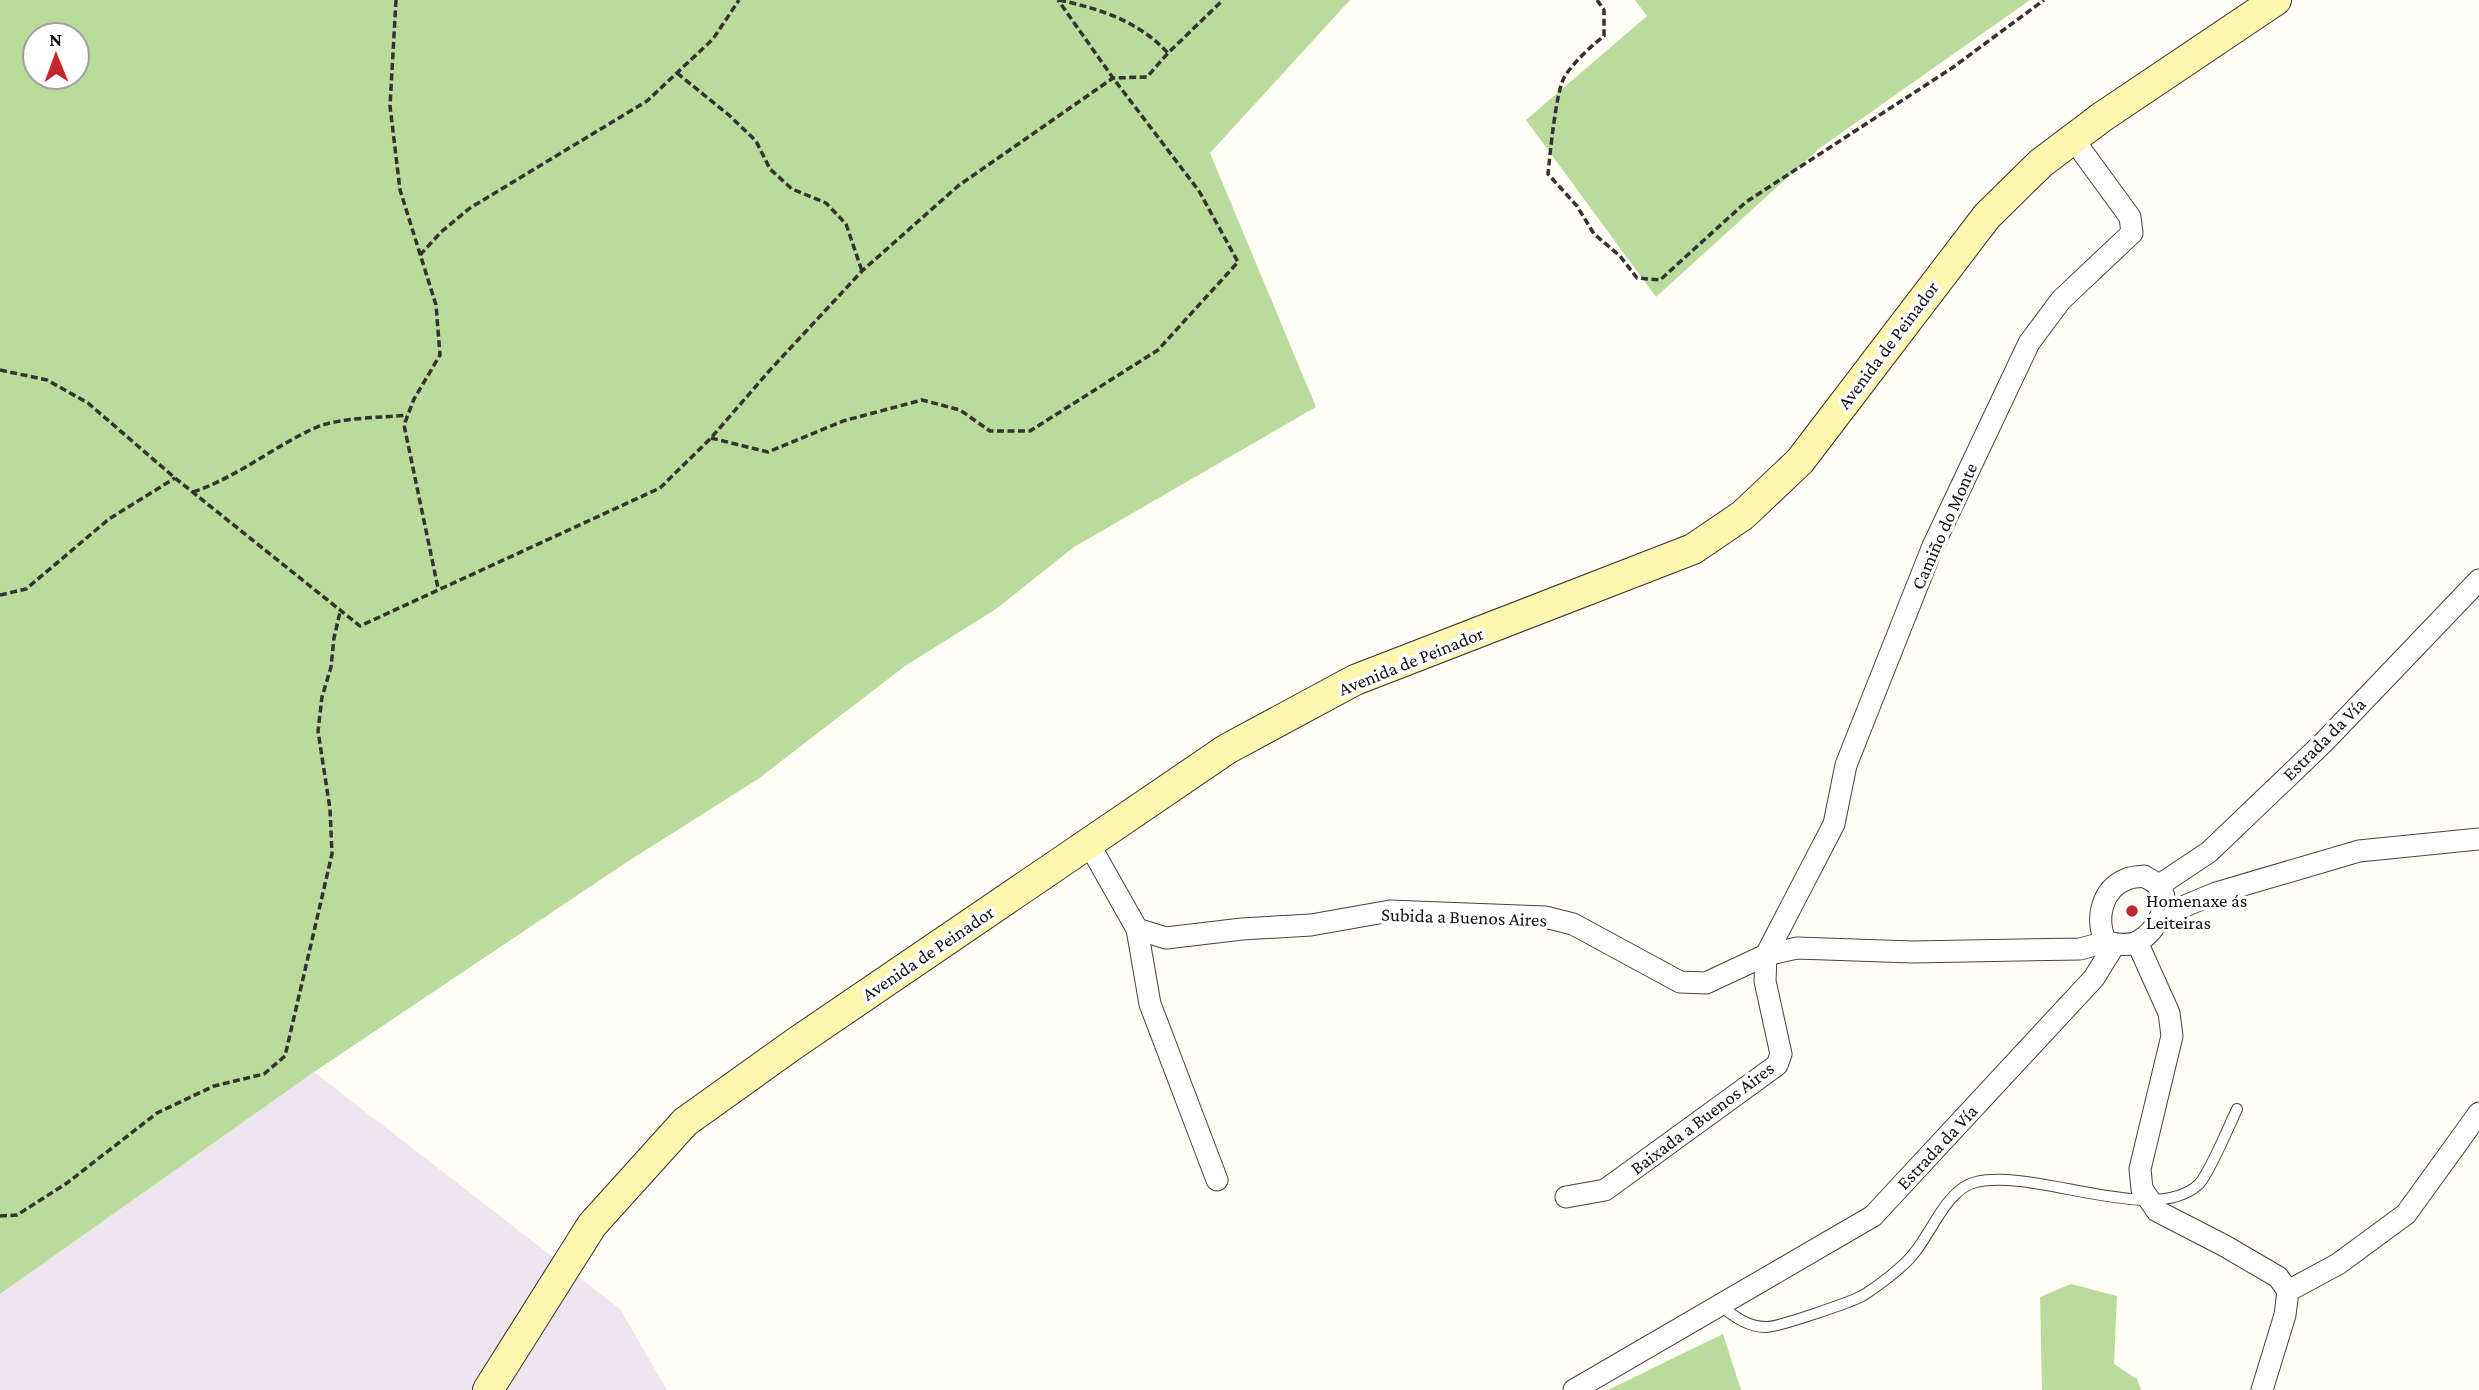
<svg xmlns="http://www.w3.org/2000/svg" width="2479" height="1390" viewBox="0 0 2479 1390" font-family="'Crimson Pro',serif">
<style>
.industrial{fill:#eee6ef}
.forest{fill:#b9dc9c;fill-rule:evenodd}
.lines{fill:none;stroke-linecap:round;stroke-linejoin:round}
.lane-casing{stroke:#444;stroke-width:12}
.street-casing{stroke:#444;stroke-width:23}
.secondary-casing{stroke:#333;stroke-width:32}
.path{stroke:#333;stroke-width:3.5;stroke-dasharray:7 3.5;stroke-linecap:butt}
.lane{stroke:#fff;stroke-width:10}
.street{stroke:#fff;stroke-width:21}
.secondary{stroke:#fff6b0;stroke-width:30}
.poi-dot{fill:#c4262e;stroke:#fff;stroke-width:2.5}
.labels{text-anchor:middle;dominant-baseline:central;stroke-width:7;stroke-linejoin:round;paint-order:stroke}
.street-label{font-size:19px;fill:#111;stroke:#fff}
.poi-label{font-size:19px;fill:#111;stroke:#fff;text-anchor:start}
</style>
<rect width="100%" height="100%" fill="#fffdf5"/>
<path class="industrial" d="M314 1072 620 1309 667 1390H0V1294Z"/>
<g class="forest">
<path d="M0 0H1350L1210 153 1316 407 1074 547 996 609 905 666 758 779 627 862 314 1072 0 1294ZM35 35H77V77H35Z"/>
<path d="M1635 0H2030L1820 148 1656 297 1526 120 1647 16Z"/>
<path d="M2071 1284 2117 1296 2114 1364 2137 1379 2141 1390H2042L2040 1297Z"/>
<path d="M1723 1334 1741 1390H1608Z"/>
</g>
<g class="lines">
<g class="lane-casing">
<path id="lane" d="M1719 1305C1734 1316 1747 1327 1766 1327 1776 1328 1851 1302 1862 1296 1877 1287 1905 1266 1915 1252 1932 1231 1948 1188 1976 1182 2037 1168 2154 1227 2199 1184 2209 1174 2230 1124 2237 1109"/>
</g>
<g class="street-casing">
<g id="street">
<path d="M1089 844 1137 929 1166 938 1242 929 1311 925 1390 911 1545 917 1573 924 1680 982 1706 983 1766 955 1797 948 1912 952 2080 949 2106 942"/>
<path d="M2144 876C2148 879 2154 881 2158 885 2174 902 2156 931 2139 941 2129 947 2116 944 2106 942 2095 920 2101 889 2127 879 2131 877 2138 877 2144 876Z"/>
<path d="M2158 886 2209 852 2324 742 2479 580"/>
<path d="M2161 916 2216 893 2359 851 2479 839"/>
<path d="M1137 929 1150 1004 1217 1180"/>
<path d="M2137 942 2169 1013 2172 1036 2140 1169 2142 1189 2157 1211 2225 1246 2278 1277 2288 1291 2285 1315 2262 1390"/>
<path d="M1566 1197 1605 1190 1777 1065 1781 1054 1765 981 1766 955 1834 824 1846 765 1933 546 2029 343 2061 300 2132 233 2130 217 2073 139"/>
<path d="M2288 1291 2338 1264 2406 1214 2479 1113"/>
<path d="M1574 1390 1873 1216 2094 978 2115 944"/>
</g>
</g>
<g class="secondary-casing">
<path id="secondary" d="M488 1390 592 1225 685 1122 794 1044 1227 749 1355 680 1693 549 1743 515 1800 461 1987 216 2041 163 2102 117 2276 0"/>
</g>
<g class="path">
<path d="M396 0 390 106 400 190 436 305 440 355 414 399 404 425 438 588"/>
<path d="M1059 0C1101 9 1138 21 1168 53"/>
<path d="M1597 0 1604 10V36C1590 47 1575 61 1565 76 1556 89 1550 155 1548 174L1577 206 1594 234 1620 256 1637 278 1660 280 1746 202 1952 68 2044 0"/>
<path d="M677 73 730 116 756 141 770 169 792 189 826 203 846 224 862 271"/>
<path d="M420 255 441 232 470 208 647 101 713 39 739 0"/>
<path d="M0 370 47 380 88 403 175 478 360 626 660 488 711 438 770 370 862 271 958 186 1113 78 1147 77 1168 53 1223 0"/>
<path d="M711 438 768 452 843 421 922 400 960 410 990 431H1030L1158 350 1238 262 1199 191 1113 78 1058 0"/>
<path d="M193 492C238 477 274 446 317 427 342 417 381 418 407 415"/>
<path d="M0 595 26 589 109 519 175 478"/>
<path d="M0 1216 17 1215 67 1183 157 1113 214 1086 264 1074 285 1056 332 854 330 809 318 731 322 697 331 667 334 638 340 612"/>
</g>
<use href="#lane" class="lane"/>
<use href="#street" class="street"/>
<use href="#secondary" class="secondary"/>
</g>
<circle class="poi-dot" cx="2132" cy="911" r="7"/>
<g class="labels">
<g class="street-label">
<text transform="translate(1888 345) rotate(-53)">Avenida de Peinador</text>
<text transform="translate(1944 526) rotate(-66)">Camiño do Monte</text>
<text transform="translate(1411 661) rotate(-22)">Avenida de Peinador</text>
<text transform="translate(2324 739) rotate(-45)">Estrada da Vía</text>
<text transform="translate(1464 917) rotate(2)">Subida a Buenos Aires</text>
<text transform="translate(928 953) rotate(-34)">Avenida de Peinador</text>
<text transform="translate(1702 1118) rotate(-37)">Baixada a Buenos Aires</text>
<text transform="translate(1937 1147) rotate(-47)">Estrada da Vía</text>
</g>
<g class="poi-label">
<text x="2146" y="900">Homenaxe ás<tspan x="2146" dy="22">Leiteiras</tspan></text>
</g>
</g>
<g transform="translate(56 56) rotate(359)"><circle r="33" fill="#ffffff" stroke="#a0a0a0" stroke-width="2"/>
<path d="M0-5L12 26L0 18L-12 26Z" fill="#c4262e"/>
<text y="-10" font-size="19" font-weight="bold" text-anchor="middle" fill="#111111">N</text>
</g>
</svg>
